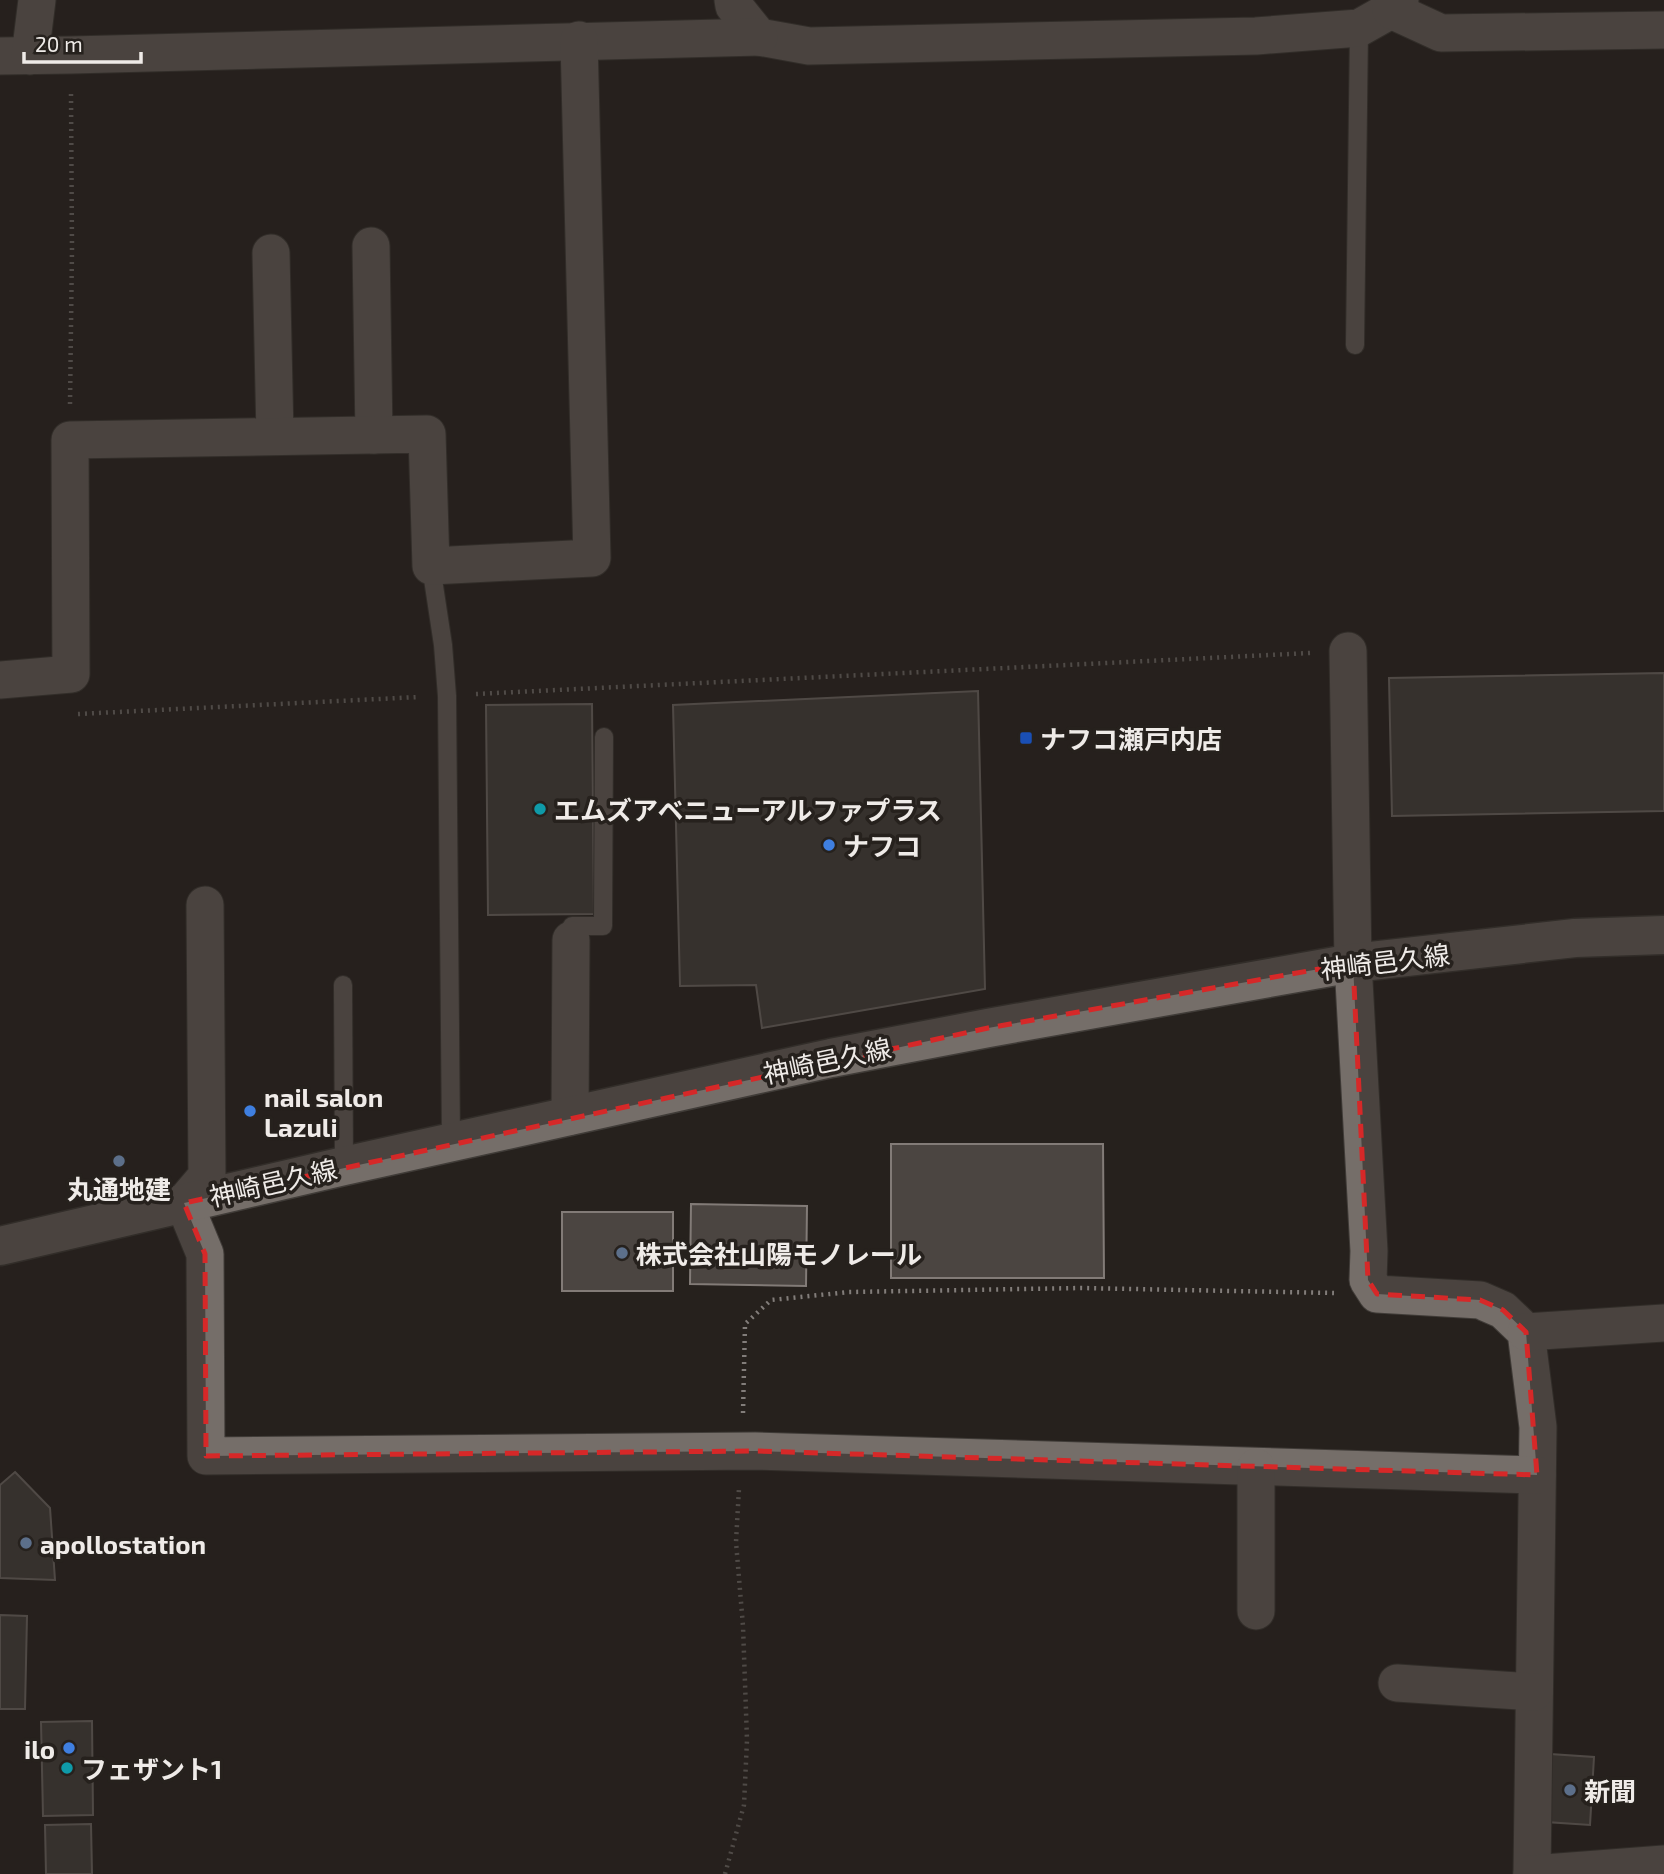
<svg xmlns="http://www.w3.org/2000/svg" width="1664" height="1874" viewBox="0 0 1664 1874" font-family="'Exo 2','Noto Sans JP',sans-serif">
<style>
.building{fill:#4b4541;stroke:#827b77;stroke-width:2}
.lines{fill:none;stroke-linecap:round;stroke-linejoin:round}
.lane-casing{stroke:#403c38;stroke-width:20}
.street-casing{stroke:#403c38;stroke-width:39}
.secondary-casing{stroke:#403c38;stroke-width:41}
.path{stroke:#827d7a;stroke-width:4.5;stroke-dasharray:2 5;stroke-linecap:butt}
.lane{stroke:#756e69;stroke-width:18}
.street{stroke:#756e69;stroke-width:37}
.secondary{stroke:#756e69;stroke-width:38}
.marked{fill:none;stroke:#d62828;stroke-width:5;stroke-dasharray:14 9;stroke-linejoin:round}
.transit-dot{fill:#1a4fb4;stroke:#26211d;stroke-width:2.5}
.culture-dot{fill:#0f9aa8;stroke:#26211d;stroke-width:2.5}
.shop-dot{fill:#3f7fe0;stroke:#26211d;stroke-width:2.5}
.service-dot{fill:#5c6f8a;stroke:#26211d;stroke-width:2.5}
.labels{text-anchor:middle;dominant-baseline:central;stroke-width:7;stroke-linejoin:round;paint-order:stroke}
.poi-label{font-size:26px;font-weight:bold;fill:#efebe8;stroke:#26211d;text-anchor:start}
.street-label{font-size:26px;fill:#efebe8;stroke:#26211d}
</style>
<rect width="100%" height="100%" fill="#26211d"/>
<g class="building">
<path d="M1664 673V811L1392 816 1389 678Z"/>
<path d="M978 691 985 989 762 1028 756 985 680 986 673 705Z"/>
<path d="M592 704 594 914 488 915 486 705Z"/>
<path d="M891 1144H1103L1104 1278H891Z"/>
<path d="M691 1204 807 1206 806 1286 690 1284Z"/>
<rect x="562" y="1212" width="111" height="79"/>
<path d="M15 1472 50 1508 55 1580 0 1578V1485Z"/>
<path d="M0 1615 27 1616 25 1709H0Z"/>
<path d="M92 1721 93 1815 43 1816 41 1722Z"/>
<path d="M1550 1754 1594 1757 1590 1825 1546 1822Z"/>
<path d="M91 1824 92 1874H46L45 1825Z"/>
</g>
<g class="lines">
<g class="lane-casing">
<g id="lane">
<path d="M1355 345 1359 28"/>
<path d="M431 566 443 645 447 696 451 1142"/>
<path d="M572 937V926H603L604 737"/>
<path d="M343 985 344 1166"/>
</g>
</g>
<g class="street-casing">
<g id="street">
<path d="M733 0 734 6 759 37 809 46 1256 36 1359 28 1391 10 1400 0"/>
<path d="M1391 10 1441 33 1664 30"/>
<path d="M0 56 71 55 759 37"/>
<path d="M30 56 37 0"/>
<path d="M371 246 374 435"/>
<path d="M271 253 275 436"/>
<path d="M1348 651 1353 963 1369 1251 1368 1280 1377 1294 1480 1300 1503 1310 1526 1332 1538 1427 1532 1874"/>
<path d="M0 680 71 674 70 440 427 434 431 566 592 558 579 40"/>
<path d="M205 905 207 1176 184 1203 205 1254 206 1456 755 1451 1537 1475"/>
<path d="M570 1116 571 940"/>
<path d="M1526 1332 1664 1323"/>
<path d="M1256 1467V1611"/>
<path d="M1397 1683 1534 1692"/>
<path d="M1532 1874 1664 1864"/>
</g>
</g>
<g class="secondary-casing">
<path id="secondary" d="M0 1246 344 1166 570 1116 831 1058 988 1028 1353 963 1575 938 1664 935"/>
</g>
<g class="path">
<path d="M70 404 72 249 71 94"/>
<path d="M476 694 1310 653"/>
<path d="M78 714 419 697"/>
<path d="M743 1413 745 1324 771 1300 849 1292 1082 1288 1334 1293"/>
<path d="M725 1874 744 1805 747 1740 743 1626 736 1542 739 1488"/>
</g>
<use href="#lane" class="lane"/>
<use href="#street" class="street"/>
<use href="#secondary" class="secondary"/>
</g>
<path d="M0 0H1664V1874H0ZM1353 963 1368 1280 1377 1294 1480 1300 1503 1310 1526 1332 1537 1475 755 1451 206 1456 205 1254 184 1203 988 1028Z" fill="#26211d" fill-opacity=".55" fill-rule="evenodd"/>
<path class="marked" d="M1353 963 1368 1280 1377 1294 1480 1300 1503 1310 1526 1332 1537 1475 755 1451 206 1456 205 1254 184 1203 988 1028Z"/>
<rect class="transit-dot" x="1019" y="731" width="14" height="14" rx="3.5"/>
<g class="culture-dot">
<circle cx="540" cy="809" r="7"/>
<circle cx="67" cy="1768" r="7"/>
</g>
<g class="shop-dot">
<circle cx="829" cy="845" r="7"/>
<circle cx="250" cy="1111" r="7"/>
<circle cx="69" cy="1748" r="7"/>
</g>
<g class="service-dot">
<circle cx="119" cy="1161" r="7"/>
<circle cx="622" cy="1253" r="7"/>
<circle cx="26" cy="1543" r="7"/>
<circle cx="1570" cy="1790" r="7"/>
</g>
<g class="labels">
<g class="poi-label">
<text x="1040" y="738">ナフコ瀬戸内店</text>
<text x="554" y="809">エムズアベニューアルファプラス</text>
<text x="843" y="845">ナフコ</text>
<text x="264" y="1096">nail salon<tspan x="264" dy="30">Lazuli</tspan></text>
<text x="119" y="1188" text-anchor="middle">丸通地建</text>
<text x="636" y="1253">株式会社山陽モノレール</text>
<text x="40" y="1543">apollostation</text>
<text x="55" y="1748" text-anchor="end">ilo</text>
<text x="81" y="1768">フェザント1</text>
<text x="1584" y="1790">新聞</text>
</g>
<g class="street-label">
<text transform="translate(1385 961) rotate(-7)">神崎邑久線</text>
<text transform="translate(827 1060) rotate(-12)">神崎邑久線</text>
<text transform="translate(273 1182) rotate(-13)">神崎邑久線</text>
</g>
</g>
<path d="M24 52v10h117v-10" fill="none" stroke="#efebe8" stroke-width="3.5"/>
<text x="35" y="52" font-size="21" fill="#efebe8" stroke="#26211d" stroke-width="5" paint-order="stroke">20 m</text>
</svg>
